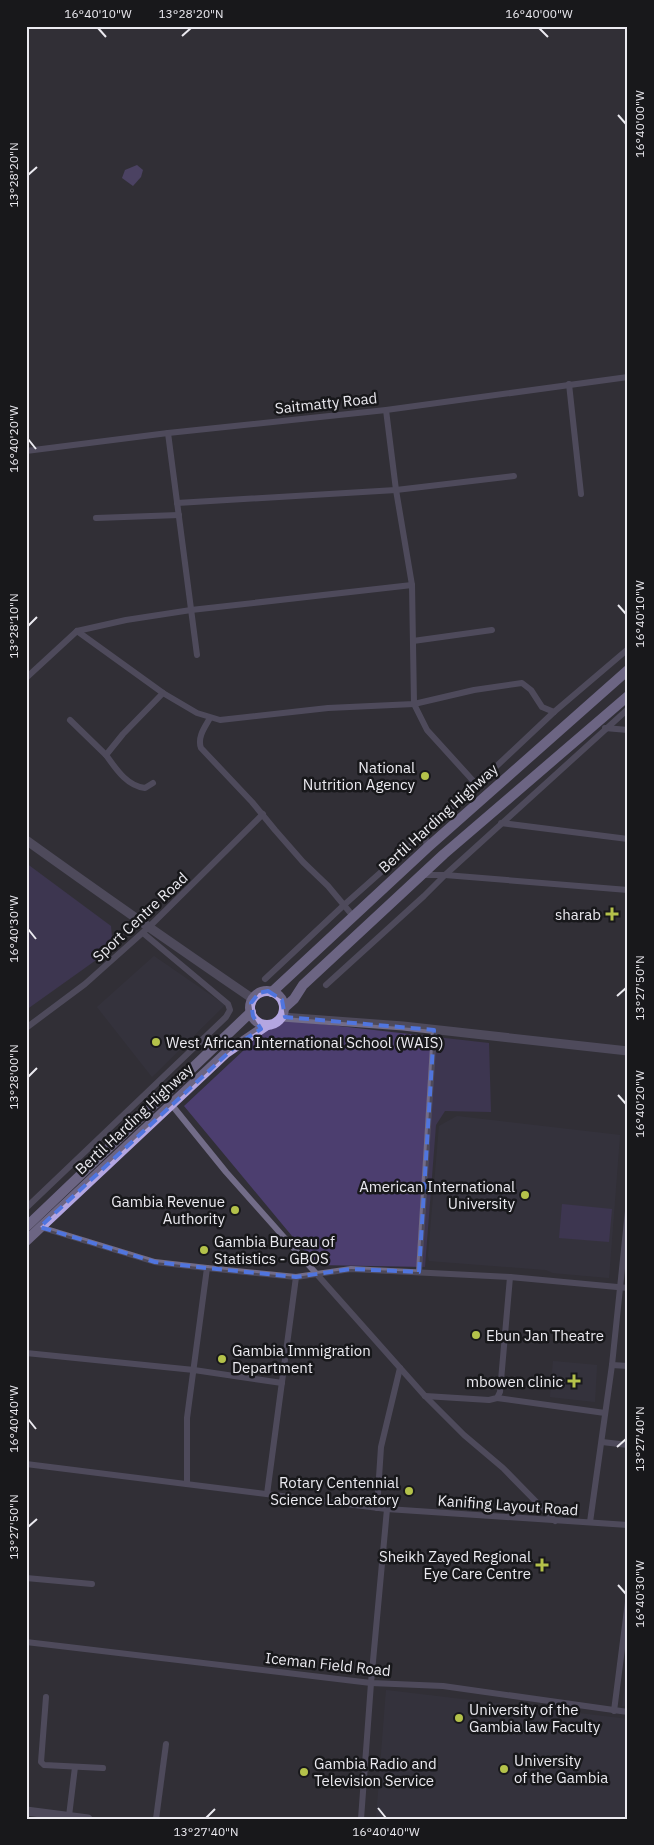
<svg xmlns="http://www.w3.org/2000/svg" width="654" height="1845" viewBox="0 0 654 1845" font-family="'IBM Plex Sans',sans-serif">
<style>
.built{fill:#393644}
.green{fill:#4c3e6f}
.forest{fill:#6a5998}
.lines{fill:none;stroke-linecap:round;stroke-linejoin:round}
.minor{stroke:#726c88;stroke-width:6}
.tertiary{stroke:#726c88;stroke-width:9}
.primary{stroke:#b4a6e1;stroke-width:10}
.marked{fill:none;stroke:#5075de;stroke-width:4;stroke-dasharray:10 6;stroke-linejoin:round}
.ticks{fill:none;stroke:#ebeaf0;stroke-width:2}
.poi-dot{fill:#b4c24a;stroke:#18181b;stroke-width:2}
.labels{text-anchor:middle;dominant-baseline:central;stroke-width:5;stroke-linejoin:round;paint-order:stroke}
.street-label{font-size:15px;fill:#ebeaf0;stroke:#18181b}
.poi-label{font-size:15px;fill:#ebeaf0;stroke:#18181b;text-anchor:end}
.neatline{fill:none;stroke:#ebeaf0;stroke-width:2}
.ticks-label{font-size:12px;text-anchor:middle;fill:#ebeaf0}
</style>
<rect width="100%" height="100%" fill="#312f37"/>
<g class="built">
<path d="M154 956 225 1005 152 1077 97 1007Z"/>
<path d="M457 1116 620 1135 609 1278 553 1273 546 1270 429 1261 428 1256 439 1126Z"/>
<path d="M553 1361 597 1365 595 1402 550 1397Z"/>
<path d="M628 1665V1706H622Z"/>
<path d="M386 1690 628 1719V1819H376Z"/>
</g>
<g class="green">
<path d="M26 863 111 926 113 948 26 1010Z"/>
<path d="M277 1019 489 1043 491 1112 445 1111 436 1125 425 1267 316 1265 184 1106Z"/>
<path d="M562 1204 612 1209 609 1242 559 1238Z"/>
</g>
<path class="forest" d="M137 165 143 170 141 177 133 186 122 178 125 170Z"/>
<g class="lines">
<g class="minor">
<path d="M569 384 581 494"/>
<path d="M386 410 396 490 412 585 414 704 427 730 476 784"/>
<path d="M168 433 197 655"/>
<path d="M26 451 168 433 386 410 628 377"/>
<path d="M177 503 396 490 514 476"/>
<path d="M96 518 179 515"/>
<path d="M77 631 163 693 197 713 220 720 328 708 414 704 474 690 522 683 531 690 542 707 554 712"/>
<path d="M413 641 492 630"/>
<path d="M26 678 77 631 126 620 191 610 412 585"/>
<path d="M210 718C205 727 197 737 201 748L252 802 275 830 303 862 328 886 353 916"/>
<path d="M70 720 106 755"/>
<path d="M605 728 628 730"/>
<path d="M153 783 145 788C127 786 116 769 106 755L123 734 163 693"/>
<path d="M501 823 628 839"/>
<path d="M427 848 425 833 434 825 554 712 628 649"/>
<path d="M422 875H445L628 890"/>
<path d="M265 979 344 905 425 833"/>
<path d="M326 985 424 896 445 875 628 709"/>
<path d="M26 1028 85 984 150 926 263 814"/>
<path d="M171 1104 226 1172 425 1396 464 1435 503 1468 555 1521"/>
<path d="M26 1208 226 1017 230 1010 228 1004 143 933"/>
<path d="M40 1227 155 1262 207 1268 296 1277 351 1269 510 1277 628 1288"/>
<path d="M419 1272 434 1030"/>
<path d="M26 1353 194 1370 282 1383"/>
<path d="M612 1365 628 1366"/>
<path d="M425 1396 489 1400 497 1398 500 1392 510 1277"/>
<path d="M497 1398 605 1413"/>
<path d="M602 1442 628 1445"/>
<path d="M26 1464 387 1509 628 1525"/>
<path d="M187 1484V1418L207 1268"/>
<path d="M267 1494 296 1277"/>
<path d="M377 1508 381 1447 400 1368"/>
<path d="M590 1522 612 1365 628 1211"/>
<path d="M26 1578 92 1584"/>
<path d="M26 1642 371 1683 443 1686 628 1712"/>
<path d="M46 1697 41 1762 44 1765 103 1768"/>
<path d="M614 1711 628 1602"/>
<path d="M69 1816 75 1767"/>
<path d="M156 1819 166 1744"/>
<path d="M361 1819 371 1683 387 1509"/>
</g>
<g class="tertiary">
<path d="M26 840C101 894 177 947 253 999"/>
<path d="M282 1017 403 1026 628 1051"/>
<path d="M26 1811 88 1819"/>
</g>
<g class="primary">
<circle cx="267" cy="1008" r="17"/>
<path d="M272 992 427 848 628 670"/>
<path d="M284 1008 294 999 303 985 444 854 628 696"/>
<path d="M26 1227 251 1012"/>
<path d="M26 1241 226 1053 267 1025"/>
</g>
</g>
<path d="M0 0H654V1845H0ZM268 991 282 1000 285 1017 434 1030 419 1272 351 1269 296 1277 207 1268 155 1262 40 1227 239 1043 261 1029 253 1016 251 1003 259 993Z" fill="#312f37" fill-opacity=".55" fill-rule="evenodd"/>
<path class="marked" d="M268 991 282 1000 285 1017 434 1030 419 1272 351 1269 296 1277 207 1268 155 1262 40 1227 239 1043 261 1029 253 1016 251 1003 259 993Z"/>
<path class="ticks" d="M98 28 106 37M539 28 548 37M182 36 191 28M618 115 626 124M28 175 37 167M28 439 36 449M618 605 626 614M28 626 37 617M28 929 36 939M617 996 626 988M28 1077 37 1068M618 1095 626 1104M28 1419 36 1429M617 1447 626 1439M28 1527 37 1519M618 1585 626 1594M378 1808 386 1818M206 1818 215 1809"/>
<g class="poi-dot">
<circle cx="425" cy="776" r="5"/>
<path d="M609.5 906.5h5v5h5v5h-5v5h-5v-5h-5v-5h5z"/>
<circle cx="156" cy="1042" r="5"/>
<circle cx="525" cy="1195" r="5"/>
<circle cx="235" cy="1210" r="5"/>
<circle cx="204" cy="1250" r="5"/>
<circle cx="476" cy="1335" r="5"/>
<circle cx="222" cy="1359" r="5"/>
<path d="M571.5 1373.5h5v5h5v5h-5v5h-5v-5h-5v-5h5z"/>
<circle cx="409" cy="1491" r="5"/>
<path d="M539.5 1557.5h5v5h5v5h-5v5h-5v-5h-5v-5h5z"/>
<circle cx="459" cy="1718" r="5"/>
<circle cx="504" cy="1769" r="5"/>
<circle cx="304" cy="1772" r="5"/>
</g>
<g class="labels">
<g class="street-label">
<text transform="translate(326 403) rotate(-6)">Saitmatty Road</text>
<text transform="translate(438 818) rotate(-42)">Bertil Harding Highway</text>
<text transform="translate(140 917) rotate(-43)">Sport Centre Road</text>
<text transform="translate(134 1119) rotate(-43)">Bertil Harding Highway</text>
<text transform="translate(508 1505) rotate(4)">Kanifing Layout Road</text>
<text transform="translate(328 1664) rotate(6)">Iceman Field Road</text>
</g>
<g class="poi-label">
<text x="415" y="767">National<tspan x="415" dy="17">Nutrition Agency</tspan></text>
<text x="601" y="914">sharab</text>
<text x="166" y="1042" text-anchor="start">West African International School (WAIS)</text>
<text x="515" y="1186">American International<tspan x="515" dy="17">University</tspan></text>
<text x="225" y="1201">Gambia Revenue<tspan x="225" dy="17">Authority</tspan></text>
<text x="214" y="1241" text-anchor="start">Gambia Bureau of<tspan x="214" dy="17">Statistics - GBOS</tspan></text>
<text x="486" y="1335" text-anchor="start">Ebun Jan Theatre</text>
<text x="232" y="1350" text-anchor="start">Gambia Immigration<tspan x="232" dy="17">Department</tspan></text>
<text x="563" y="1381">mbowen clinic</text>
<text x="399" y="1482">Rotary Centennial<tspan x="399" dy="17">Science Laboratory</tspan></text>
<text x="531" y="1556">Sheikh Zayed Regional<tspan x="531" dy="17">Eye Care Centre</tspan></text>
<text x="469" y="1709" text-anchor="start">University of the<tspan x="469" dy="17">Gambia law Faculty</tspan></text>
<text x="514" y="1760" text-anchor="start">University<tspan x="514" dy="17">of the Gambia</tspan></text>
<text x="314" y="1763" text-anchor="start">Gambia Radio and<tspan x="314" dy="17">Television Service</tspan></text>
</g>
</g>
<rect width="654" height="1845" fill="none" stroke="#18181b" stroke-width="55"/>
<rect x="28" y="28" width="598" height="1790" class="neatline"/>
<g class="ticks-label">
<text x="98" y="18">16°40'10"W</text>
<text x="191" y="18">13°28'20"N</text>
<text x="539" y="18">16°40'00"W</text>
<text transform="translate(640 124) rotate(-90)" y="4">16°40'00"W</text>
<text transform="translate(14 175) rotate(-90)" y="4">13°28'20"N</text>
<text transform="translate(14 439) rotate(-90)" y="4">16°40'20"W</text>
<text transform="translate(640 614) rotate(-90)" y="4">16°40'10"W</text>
<text transform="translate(14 626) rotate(-90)" y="4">13°28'10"N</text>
<text transform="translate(14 929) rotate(-90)" y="4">16°40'30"W</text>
<text transform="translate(640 988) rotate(-90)" y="4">13°27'50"N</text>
<text transform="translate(14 1077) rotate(-90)" y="4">13°28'00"N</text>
<text transform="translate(640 1104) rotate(-90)" y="4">16°40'20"W</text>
<text transform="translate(14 1419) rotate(-90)" y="4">16°40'40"W</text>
<text transform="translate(640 1439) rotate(-90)" y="4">13°27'40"N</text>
<text transform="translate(14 1527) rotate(-90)" y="4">13°27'50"N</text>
<text transform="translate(640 1594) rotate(-90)" y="4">16°40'30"W</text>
<text x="206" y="1836">13°27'40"N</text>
<text x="386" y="1836">16°40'40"W</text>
</g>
</svg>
